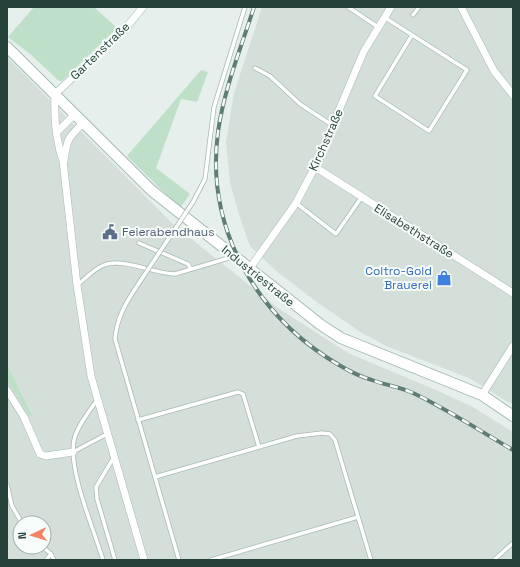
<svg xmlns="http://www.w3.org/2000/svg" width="520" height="567" viewBox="0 0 520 567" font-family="'Space Grotesk',sans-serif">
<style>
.built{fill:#d4dfda;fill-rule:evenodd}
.green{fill:#bfe0c8}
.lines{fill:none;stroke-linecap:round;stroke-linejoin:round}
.lane-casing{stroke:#a8b8b2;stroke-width:5}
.street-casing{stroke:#a8b8b2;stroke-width:8}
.secondary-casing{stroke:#a4bbb3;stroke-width:12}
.lane{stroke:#fff;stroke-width:3.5}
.street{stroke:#fff;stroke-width:7}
.secondary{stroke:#fff;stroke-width:10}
.rail-casing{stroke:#5f7d75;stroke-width:4}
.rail{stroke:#f7fbf9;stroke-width:2.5;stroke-dasharray:8;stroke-linecap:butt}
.lane-bridge-casing{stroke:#a8b8b2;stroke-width:5;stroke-linecap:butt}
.lane-bridge{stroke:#fff;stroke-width:3.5}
.labels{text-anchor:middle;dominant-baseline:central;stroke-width:4;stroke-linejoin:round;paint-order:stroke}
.street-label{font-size:12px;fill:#24423a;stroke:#f7fbf9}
.service-label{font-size:12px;fill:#4e5e75;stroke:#f7fbf9;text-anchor:start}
.shop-label{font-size:12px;fill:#366cbe;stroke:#f7fbf9;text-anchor:end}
</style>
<rect width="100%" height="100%" fill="#e6efeb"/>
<g class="built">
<path d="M262 7H513V405L469 378 386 346 362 333 318 303 275 270 250 246 241 221 230 183 226 142 234 93Z"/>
<path d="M7 57 174 225 278 308 348 353 436 390 473 407 513 432V560H7V380L33 415 7 364ZM20 523H44V547H20Z"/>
</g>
<g class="green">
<path d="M34 7H94L117 28 62 81H59L30 54 8 37Z"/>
<path d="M201 70 208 72 197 102 181 99 156 168 190 194 180 208 127 156Z"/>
<path d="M7 364 33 416 30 417 7 380Z"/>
</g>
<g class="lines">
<g class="lane-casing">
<g id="lane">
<path d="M348 7 378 27"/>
<path d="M413 15 419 7"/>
<path d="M384 17 467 70 429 131 375 96 412 35"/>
<path d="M255 68 270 76 300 104 332 125"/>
<path d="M193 202 205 179 214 107 245 7"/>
<path d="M296 203 336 234 361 198"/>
<path d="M139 243 188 264 191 269"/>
<path d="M139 283C127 301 117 316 115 339L179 560"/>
<path d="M77 285C85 279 93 270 102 266 122 256 153 274 175 274L232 257"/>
<path d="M97 400C89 412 77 426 74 440 68 471 94 529 103 560"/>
<path d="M138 420 238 392 243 394 259 447"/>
<path d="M73 452 107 434"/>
<path d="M114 457 96 487 97 499 115 560"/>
<path d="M155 477 297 436 322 433 330 434 335 440 371 560"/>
<path d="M7 485 12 506 22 523"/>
<path d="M43 547 51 554 46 560"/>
<path d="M51 554 54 560"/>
<path d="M211 560 358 517"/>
<path d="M494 560 513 543"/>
</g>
</g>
<g class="street-casing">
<g id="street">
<path d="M143 7 125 29 55 94C54 116 56 141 63 161L77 285 91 376 144 560"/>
<path d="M461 7 494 71 513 95"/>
<path d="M57 132 75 114"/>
<path d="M64 161C67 138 68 138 84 122"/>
<path d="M315 167 513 293"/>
<path d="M250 268 296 203 315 167 364 51 391 7"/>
<path d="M7 390 24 417 40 454 46 456 73 452"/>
<path d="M482 395 513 346"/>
</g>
</g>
<g class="secondary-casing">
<path id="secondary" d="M7 47 151 190 321 325 341 338 482 395 513 416"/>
</g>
<use href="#lane" class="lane"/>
<use href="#street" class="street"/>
<use href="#secondary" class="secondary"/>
<g class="rail-casing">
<path id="rail" d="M254 7C241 48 224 89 218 132 205 229 257 317 339 365 349 371 361 377 372 380 385 385 400 387 413 393 447 409 480 431 513 450"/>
</g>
<use href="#rail" class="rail"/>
<g class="lane-bridge-casing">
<path id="lane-bridge" d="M139 283 193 202"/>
</g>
<use href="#lane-bridge" class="lane-bridge"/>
</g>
<defs>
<g id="civic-bare" transform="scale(1.2)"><path d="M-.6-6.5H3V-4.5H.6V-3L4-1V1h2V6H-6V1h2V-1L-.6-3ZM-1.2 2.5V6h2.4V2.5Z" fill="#5c6f8a" stroke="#f7fbf9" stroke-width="2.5" paint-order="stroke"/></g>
<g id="shop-bare" transform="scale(1.2)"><path d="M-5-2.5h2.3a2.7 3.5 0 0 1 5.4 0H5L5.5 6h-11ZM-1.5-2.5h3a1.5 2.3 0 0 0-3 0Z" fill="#3f7fe0" stroke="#f7fbf9" stroke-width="2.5" paint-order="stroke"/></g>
</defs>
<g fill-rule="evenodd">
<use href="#civic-bare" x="110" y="232"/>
<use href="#shop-bare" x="444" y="278"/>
</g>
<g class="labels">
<g class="street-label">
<text transform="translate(100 51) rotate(-44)">Gartenstraße</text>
<text transform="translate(326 140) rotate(-66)">Kirchstraße</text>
<text transform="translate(414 231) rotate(32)">Elisabethstraße</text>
<text transform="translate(258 276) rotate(39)">Industriestraße</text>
</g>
<g class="service-label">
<text x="122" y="232">Feierabendhaus</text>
</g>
<g class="shop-label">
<text x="432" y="271">Coltro-Gold<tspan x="432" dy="14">Brauerei</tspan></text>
</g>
</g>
<rect width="520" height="567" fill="none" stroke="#24423a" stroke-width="16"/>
<g transform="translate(32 535) rotate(266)"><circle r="19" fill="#f7fbf9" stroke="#a3b1ad"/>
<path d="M0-3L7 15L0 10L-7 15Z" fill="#f4845f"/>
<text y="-6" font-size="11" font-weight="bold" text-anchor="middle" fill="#24423a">N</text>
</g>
</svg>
